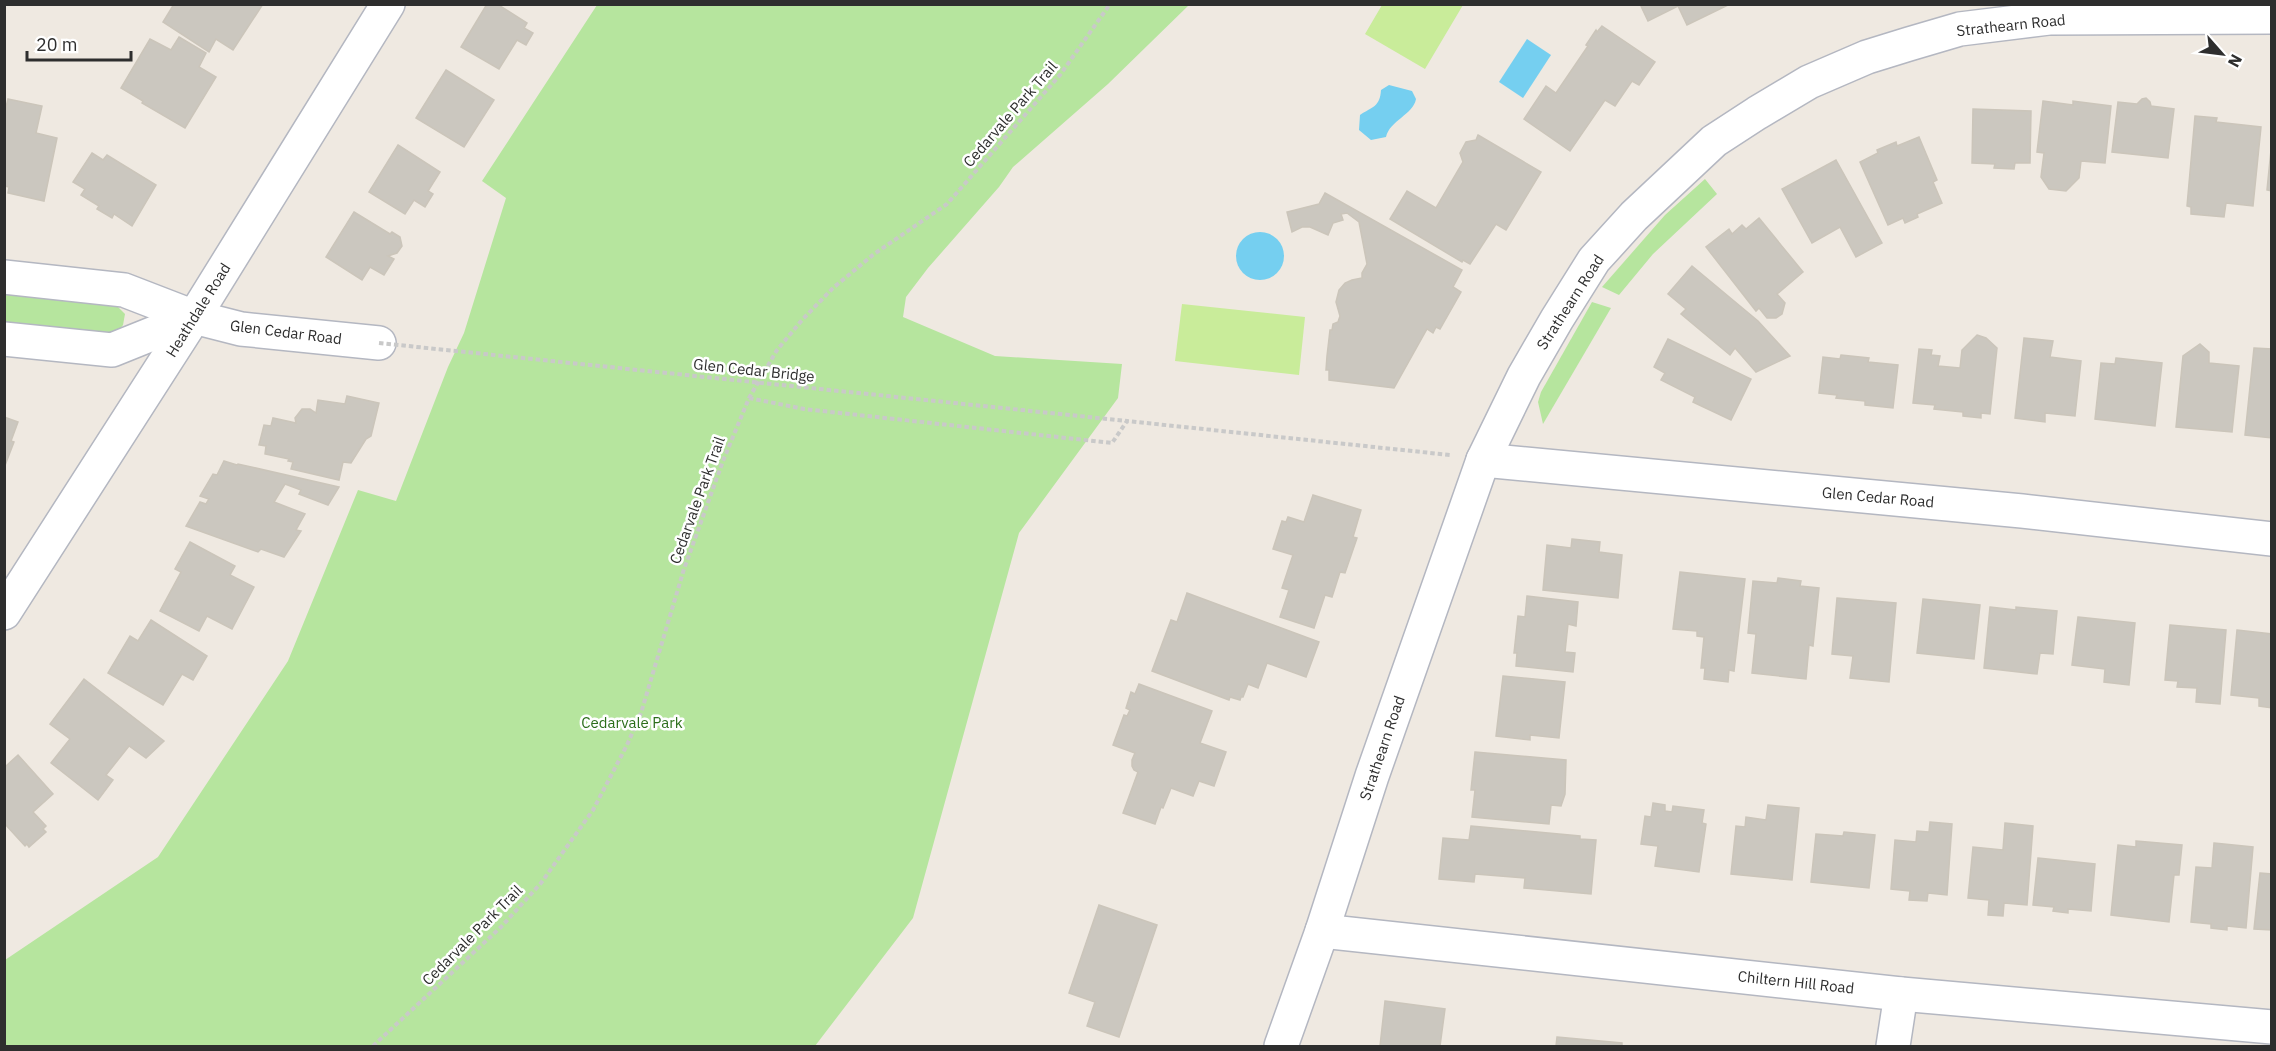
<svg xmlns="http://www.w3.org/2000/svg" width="2276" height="1051" viewBox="0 0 2276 1051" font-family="'IBM Plex Sans',sans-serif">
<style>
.green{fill:#b6e59e}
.pitch{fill:#c9ec9a}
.water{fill:#75cff0}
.building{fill:#cbc7bf;stroke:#cbc5ba;stroke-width:1.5}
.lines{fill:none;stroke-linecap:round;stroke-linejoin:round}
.street-casing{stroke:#b4b7c1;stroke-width:36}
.path{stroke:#c9c9c9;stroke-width:4;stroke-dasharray:4.5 3;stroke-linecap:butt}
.street{stroke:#fff;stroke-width:33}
.path-bridge{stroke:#c9c9c9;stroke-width:4;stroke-dasharray:4.5 3;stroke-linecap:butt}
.labels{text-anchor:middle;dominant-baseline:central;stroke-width:5;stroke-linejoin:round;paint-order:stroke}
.street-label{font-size:15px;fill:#2e2e2e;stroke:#fff}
.park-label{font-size:15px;fill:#2c6e1b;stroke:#fff}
</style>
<rect width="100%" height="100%" fill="#efe9e1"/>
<g class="green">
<path d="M597 5H1189L1108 84 1013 167 999 187 928 268 906 297 903 317 995 356 1122 364 1118 398 1019 533 913 918 815 1046H5V960L158 857 288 661 358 490 396 501 448 367 464 333 506 198 482 181Z"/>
<path d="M1705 179 1717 194 1653 254 1619 295 1602 287 1665 215Z"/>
<path d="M5 293 117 306 125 314 123 325 120 329 108 333 5 322Z"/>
<path d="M1592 302 1611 308 1543 424 1538 402 1541 392Z"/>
</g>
<g class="pitch">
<path d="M1382 5V4L1463 5 1425 69 1365 34Z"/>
<path d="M1182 304 1305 317 1299 375 1175 361Z"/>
</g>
<g class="water">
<path d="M1527 39 1551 55 1523 98 1499 82Z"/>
<path d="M1389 85 1412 91 1416 99C1413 115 1390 120 1386 137L1371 140 1359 130 1360 115C1372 107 1380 107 1381 90Z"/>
<circle cx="1260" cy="256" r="24"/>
</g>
<g class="building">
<path d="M174 4H263L233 50 216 39 209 52 163 22Z"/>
<path d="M487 4H497L527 23 524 28 533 33 526 45 517 40 499 69 461 47Z"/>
<path d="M1640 4H1730L1687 25 1678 6 1648 21Z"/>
<path d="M1602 26 1655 62 1639 85 1632 81 1615 106 1605 100 1570 151 1524 119 1546 86 1556 93 1588 46 1586 45 1596 30 1597 32Z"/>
<path d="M179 37 206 53 199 67 216 77 185 128 142 103 143 101 121 88 150 39 171 50Z"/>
<path d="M446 70 494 100 464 147 416 118Z"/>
<path d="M2146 98 2150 102 2151 106 2174 109 2168 158 2112 152 2118 102 2137 104 2142 99Z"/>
<path d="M8 99 42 106 36 133 57 138 44 201 8 193 9 187 4 186V115Z"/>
<path d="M2043 101 2073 105V101L2111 106 2105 163 2081 161 2079 178 2066 191 2049 189 2041 177 2044 153 2037 152Z"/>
<path d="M1973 109 2031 111 2030 163H2015L2014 169 1994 168 1995 164 1972 163Z"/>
<path d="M2195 116 2217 118 2216 122 2261 127 2253 206 2226 203 2224 217 2191 214V207L2187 206Z"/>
<path d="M1478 135 1541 172 1506 230 1496 224 1470 264 1463 260 1462 262 1390 219 1407 191 1436 208 1463 162 1460 153 1466 142 1476 140Z"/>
<path d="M1919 137 1937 180 1933 182 1942 203 1917 214 1918 217 1905 223 1903 218 1888 225 1860 162 1878 153 1877 150 1896 142 1897 146Z"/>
<path d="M2272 140V191L2267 190Z"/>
<path d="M398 145 440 172 428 191 433 194 425 207 414 200 405 214 369 192Z"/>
<path d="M92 153 103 160 107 155 156 185 132 226 114 214 112 218 97 209 99 206 81 195 85 189 73 182Z"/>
<path d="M1836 160 1882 243 1856 257 1840 227 1812 243 1782 189Z"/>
<path d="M1325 193 1462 270 1453 287 1461 292 1440 329 1436 327 1433 333 1427 329 1394 388 1329 380V370H1326L1327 356 1330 330H1332L1333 324 1338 322 1340 316 1336 302 1339 290 1345 283 1352 280 1362 278V273L1367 264 1359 222 1347 213 1341 214 1343 220 1333 223 1328 235 1310 227H1302L1292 232 1287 212 1319 204Z"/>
<path d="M354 212 390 234 392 232 400 237 402 246 397 253 388 256 394 259 384 275 370 267 362 280 326 257Z"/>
<path d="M1759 218 1803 272 1777 294 1785 303 1782 314 1776 318H1767L1759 308 1756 311 1706 247 1729 229 1732 234 1742 225 1746 229Z"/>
<path d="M1692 266 1758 321 1790 356 1756 372 1735 348 1730 355 1681 314 1686 309 1668 294Z"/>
<path d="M1977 335 1986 338 1997 348 1990 414 1981 413V418L1963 416V412L1934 409 1935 405 1913 403 1919 349 1932 350 1931 355 1940 356 1938 366 1960 368 1962 350Z"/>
<path d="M2024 338 2053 341 2050 357 2081 361 2075 416 2045 413V422L2015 418Z"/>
<path d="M1668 339 1751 379 1731 420 1693 402 1695 397 1661 380 1665 373 1654 367Z"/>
<path d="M2200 344 2209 352V363L2239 366 2232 432 2176 427 2183 356Z"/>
<path d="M2254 348 2272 349V438L2245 435Z"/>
<path d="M1841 355 1869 358 1868 362 1898 365 1893 408 1865 405V401L1836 398 1837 395 1819 393 1823 357 1840 359Z"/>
<path d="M2116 358 2162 363 2155 426 2095 419 2101 363 2115 364Z"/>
<path d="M347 396 379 403 371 436 366 439 351 463 343 462 339 480 291 469 293 462 288 461 289 459 265 454 266 446 259 445 264 425 271 426 273 418 296 423 295 418 302 409H310L316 413 318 400 345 404Z"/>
<path d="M4 417 18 422 11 441 14 442 4 468Z"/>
<path d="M224 461 237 465 238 464 339 487 328 505 299 494 301 490 285 484 274 502 305 514 296 530 301 531 284 557 261 549 258 552 186 526 200 502 206 504 209 499 200 496 213 474 217 475Z"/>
<path d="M1313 495 1361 510 1353 537 1357 538 1345 573 1340 572 1332 597 1325 595 1314 628 1280 617 1289 590 1282 588 1293 555 1273 549 1282 521 1286 522 1288 517 1304 522Z"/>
<path d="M1572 539 1600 542 1599 552 1622 555 1618 598 1543 590 1547 545 1571 548Z"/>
<path d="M190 542 235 566 230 575 254 587 232 629 207 616 199 631 160 611 181 572 175 569Z"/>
<path d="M1680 572 1745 579 1734 671 1729 670 1728 682 1704 679 1705 668H1701L1704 637 1697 636V631L1673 629Z"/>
<path d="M1778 578 1801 581 1800 586 1819 588 1813 646 1809 645 1806 679 1752 673 1756 634 1748 633 1753 581 1777 583Z"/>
<path d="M1187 593 1319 642 1306 677 1267 663 1258 688 1248 684 1243 697H1241L1240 700 1230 697 1229 700 1152 671 1171 620 1177 622Z"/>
<path d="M1527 596 1578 602 1576 626 1568 624 1565 652 1575 653 1573 672 1516 666 1517 653H1514L1518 616 1525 617Z"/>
<path d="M1837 598 1896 603 1889 682 1850 678 1853 656 1832 654Z"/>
<path d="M1923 599 1980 605 1974 659 1917 653Z"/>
<path d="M1990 607 2016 610V607L2057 611 2053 654 2040 653 2037 674 1984 668Z"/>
<path d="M2078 617 2135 623 2129 685 2104 682 2105 669 2072 665Z"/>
<path d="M151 620 207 656 193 680 182 674 163 705 108 673 130 636 138 641Z"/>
<path d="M2170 625 2226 630 2220 704 2196 702 2197 688 2177 687 2178 681 2165 680Z"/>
<path d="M2237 630 2272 634V708L2259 706V698L2231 695Z"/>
<path d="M1503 676 1565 682 1559 738 1530 735V740L1496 736Z"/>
<path d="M84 679 164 741 146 758 129 746 106 775 113 780 98 800 51 763 70 739 50 724Z"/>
<path d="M1139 684 1212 711 1200 743 1226 752 1214 786 1199 781 1193 796 1171 788 1163 808 1161 807 1155 824 1123 813 1138 772 1134 770 1132 766V760L1135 753 1113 745 1124 715 1127 716 1130 710 1126 708 1131 692 1135 694Z"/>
<path d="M1475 752 1566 760 1565 794 1561 806 1551 805 1549 824 1472 817 1475 790H1471Z"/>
<path d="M18 755 53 794 33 812 46 826 43 829 46 832 29 847 27 844 25 846 4 823V764L6 766Z"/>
<path d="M1653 803 1665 805V811L1672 812 1673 806 1704 810 1702 823 1706 824 1699 872 1655 866 1658 846 1641 844 1645 816 1651 817Z"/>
<path d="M1768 805 1799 808 1792 880 1731 874 1736 826 1745 827 1746 817 1766 820Z"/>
<path d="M1930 822 1952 824 1947 895 1928 893 1927 901 1909 900 1910 891 1891 889 1895 840 1916 842 1917 831 1929 832Z"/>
<path d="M2005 823 2033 826 2027 905 2004 903 2003 916 1988 915 1989 900 1968 898 1973 847 2003 850Z"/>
<path d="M1471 826 1580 836V839L1596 840 1591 894 1524 888 1525 878 1475 874 1474 882 1439 879 1443 838 1469 840Z"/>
<path d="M1844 832 1875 835 1869 888 1811 882 1816 834 1843 836Z"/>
<path d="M2136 841 2182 845 2179 875H2174L2169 922 2111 915 2118 845 2136 847Z"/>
<path d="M2214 843 2253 847 2246 928 2227 926V930L2211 928V924L2191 922 2196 867 2212 868Z"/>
<path d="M2038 858 2095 864 2091 911 2068 909V913L2053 911 2054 907 2033 905Z"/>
<path d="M2260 873 2272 874V930L2254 929Z"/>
<path d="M1099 905 1157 925 1119 1037 1087 1026 1095 1002 1069 993Z"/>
<path d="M1385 1001 1445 1009 1440 1046H1380Z"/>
<path d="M1557 1037 1622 1043V1046H1556Z"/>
</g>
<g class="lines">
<g class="street-casing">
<g id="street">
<path d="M4 277 124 290 194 317 241 329 379 343"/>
<path d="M4 339 112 350 194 317"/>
<path d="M1483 460 2022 511 2272 539"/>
<path d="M4 613 194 317 388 4"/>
<path d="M1322 931 1901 994 2272 1027"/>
<path d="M1281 1046 1322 931 1372 776 1483 460 1524 376 1557 319 1594 260 1634 216 1714 141 1757 113 1809 82 1867 57 1909 44 1960 29 2049 18 2272 17"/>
<path d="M1893 1046 1901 994"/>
</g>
</g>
<g class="path">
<path d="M749 398 804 409 1112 443 1127 421 1450 455"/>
<path d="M373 1046 501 927 541 883 593 810 627 745 641 713 684 569 723 461 749 398 777 350 802 320 833 288 874 254 947 204 1060 75 1110 4"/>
</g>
<use href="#street" class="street"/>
<path class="path-bridge" d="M379 343 1127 421"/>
</g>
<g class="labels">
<g class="street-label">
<text transform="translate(2011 25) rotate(-6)">Strathearn Road</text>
<text transform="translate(1010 114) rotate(-49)">Cedarvale Park Trail</text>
<text transform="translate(1570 302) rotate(-57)">Strathearn Road</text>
<text transform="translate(198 310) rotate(-58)">Heathdale Road</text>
<text transform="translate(286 332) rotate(7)">Glen Cedar Road</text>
<text transform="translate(754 370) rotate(6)">Glen Cedar Bridge</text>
<text transform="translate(1878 497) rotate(5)">Glen Cedar Road</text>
<text transform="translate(697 500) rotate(-70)">Cedarvale Park Trail</text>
<text transform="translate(1382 748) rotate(-71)">Strathearn Road</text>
<text transform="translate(472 935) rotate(-45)">Cedarvale Park Trail</text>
<text transform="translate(1796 982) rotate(6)">Chiltern Hill Road</text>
</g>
<g class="park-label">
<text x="632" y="722">Cedarvale Park</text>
</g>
</g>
<rect width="2276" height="1051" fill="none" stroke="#2e2e2e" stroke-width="12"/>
<g transform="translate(2222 54) rotate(118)" stroke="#ffffff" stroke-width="4.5" paint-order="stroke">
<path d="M0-4.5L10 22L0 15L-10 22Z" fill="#2e2e2e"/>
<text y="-9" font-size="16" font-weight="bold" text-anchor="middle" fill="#2e2e2e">N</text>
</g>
<path d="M27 51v9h104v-9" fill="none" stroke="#2e2e2e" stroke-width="3"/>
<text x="36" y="51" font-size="18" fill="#2e2e2e" stroke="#ffffff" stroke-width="4.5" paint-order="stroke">20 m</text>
</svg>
